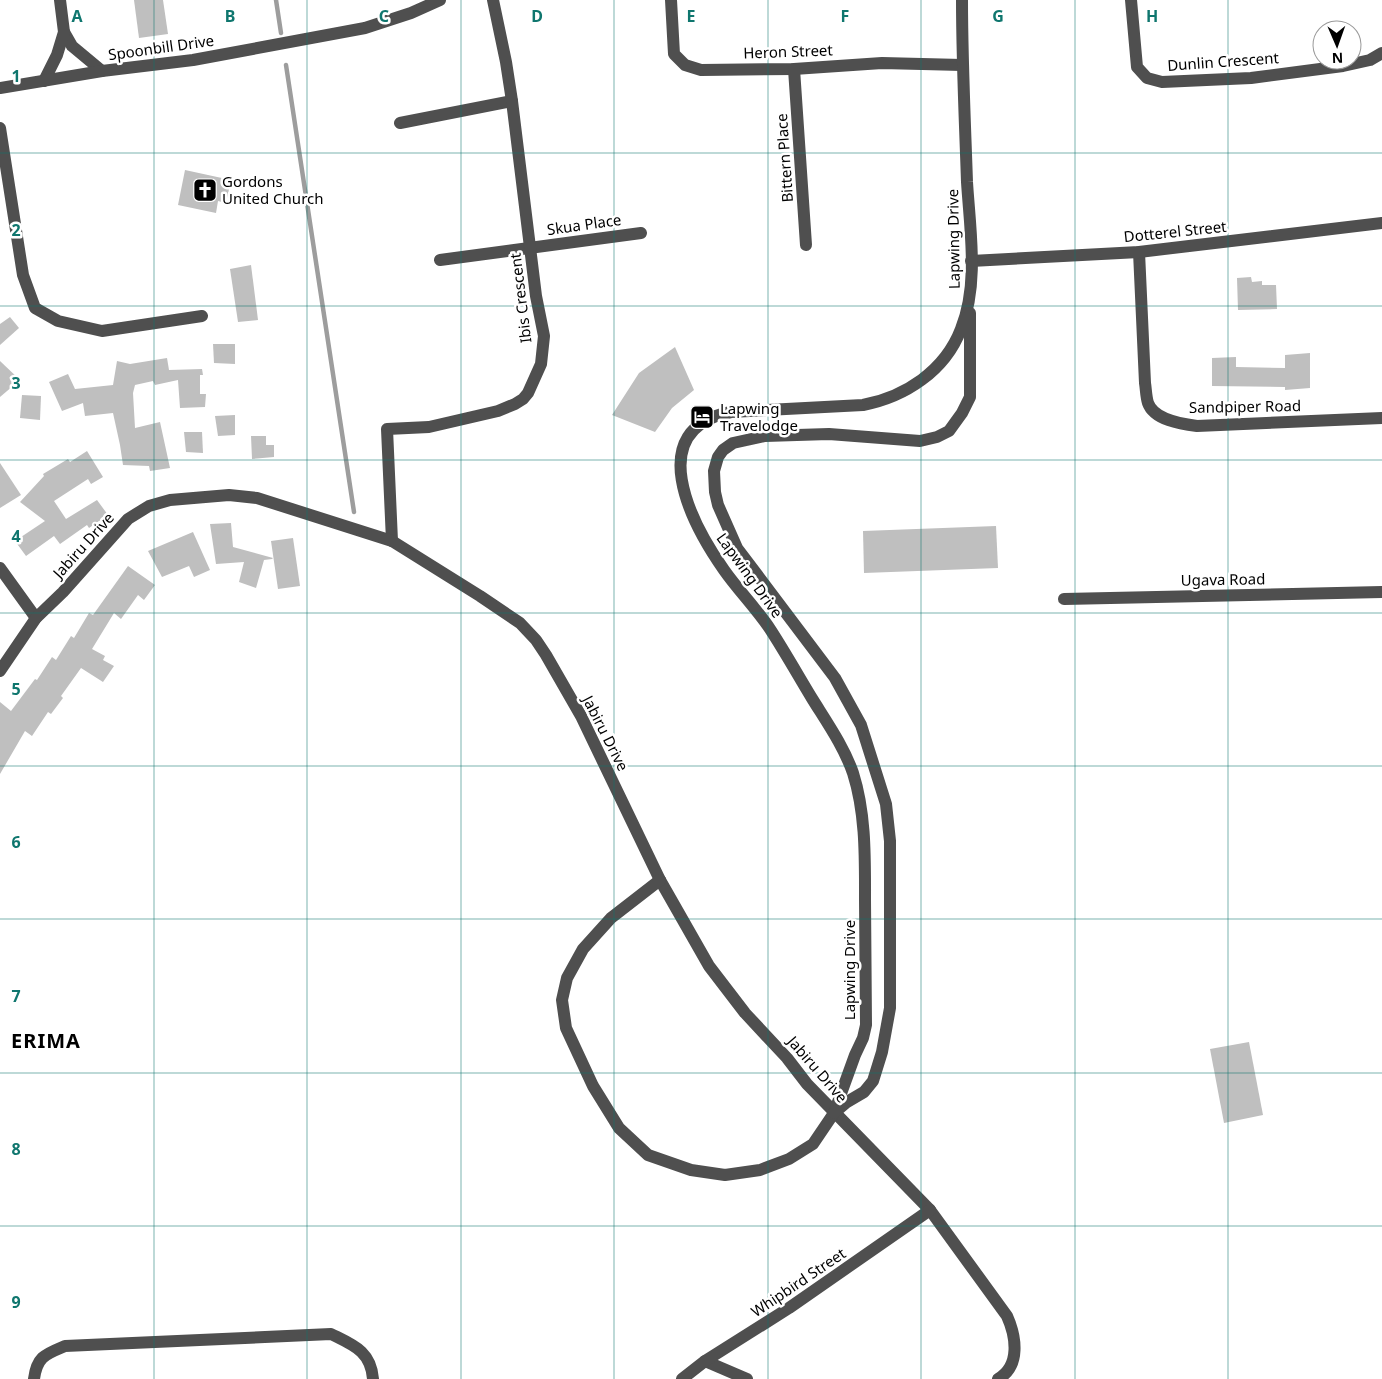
<svg xmlns="http://www.w3.org/2000/svg" width="1382" height="1379" viewBox="0 0 1382 1379" font-family="'Noto Sans',sans-serif">
<style>
.lines{fill:none;stroke-linecap:round;stroke-linejoin:round}
.stream{stroke:#9d9d9d;stroke-width:4.5}
.building{fill:#bfbfbf}
.minor{stroke:#4f4f4f;stroke-width:12}
.grid{fill:none;stroke:#0f766e;stroke-width:1;stroke-opacity:0.55}
.labels{text-anchor:middle;dominant-baseline:central;stroke-width:5;stroke-linejoin:round;paint-order:stroke}
.street-label{font-size:15px;fill:#000;stroke:#fff}
.poi-label{font-size:15px;fill:#000;stroke:#fff;text-anchor:start}
.district-label{font-size:20px;font-weight:bold;letter-spacing:1px;fill:#000;stroke:#fff}
.grid-label{font-size:16px;text-anchor:middle;font-weight:bold;fill:#0f766e;stroke:#fff;stroke-width:5;stroke-linejoin:round;paint-order:stroke}
</style>
<rect width="100%" height="100%" fill="#fff"/>
<g class="lines">
<g class="stream">
<path d="M276 0 281 33"/>
<path d="M286 65 354 512"/>
</g>
</g>
<g class="building">
<path d="M134 0H163L168 34 139 38Z"/>
<path d="M185 170 231 180 226 203 218 201 216 213 178 205Z"/>
<path d="M251 265 258 320 238 322 230 269Z"/>
<path d="M1251 277 1252 282 1262 281V285H1276L1277 309 1238 310 1237 278Z"/>
<path d="M10 317 19 328 0 345V324Z"/>
<path d="M213 344H235V364L214 363Z"/>
<path d="M675 347 694 390 672 408 655 432 612 415 639 373Z"/>
<path d="M1310 353V388L1285 390V387L1212 386V358L1236 357V367L1285 368V355Z"/>
<path d="M167 358 169 370 202 369 203 375H200V394H206L205 407 180 408 178 380 155 385 153 381 135 385 133 393 135 428 160 422 170 468 150 471 149 466 123 465 120 445 113 413 85 416 83 403 62 411 49 382 68 374 75 389 113 385 117 361 130 364Z"/>
<path d="M0 361 20 380 0 397Z"/>
<path d="M22 395 41 396 40 420 20 418Z"/>
<path d="M235 415V435L218 436 215 416Z"/>
<path d="M184 432H202L203 453 186 452Z"/>
<path d="M251 436H266V445H274V457L252 459Z"/>
<path d="M87 451 103 477 91 484 88 479 54 501 66 519 97 500 108 515 89 528 87 525 60 544 54 536 26 556 15 541 45 521 20 502 44 476 43 474 68 459 70 462Z"/>
<path d="M0 463 21 495 0 508Z"/>
<path d="M231 523 233 547 273 558 272 559 264 560 256 588 239 582 244 562 216 564 210 524Z"/>
<path d="M996 526 998 568 864 573 863 531Z"/>
<path d="M193 532 210 570 194 577 189 566 162 577 148 551Z"/>
<path d="M293 538 300 586 278 589 271 541Z"/>
<path d="M128 566 155 585 144 600 138 595 121 619 114 613 92 649 105 656 103 660 114 666 103 682 81 668 61 696 63 698 51 714 48 712 32 736 25 731 0 774V702L11 711 35 679 37 680 52 657 56 660 71 636 74 638 89 613 93 615Z"/>
<path d="M1249 1042 1263 1115 1224 1123 1210 1049Z"/>
</g>
<g class="lines">
<g class="minor">
<path d="M671 0 674 54 685 65 701 70 794 69 882 63 962 65"/>
<path d="M1131 0 1137 67 1147 78 1162 82 1251 78 1343 66 1370 60 1382 53"/>
<path d="M64 32 72 46 102 71"/>
<path d="M794 69 806 245"/>
<path d="M44 81 57 55 64 32 60 0"/>
<path d="M0 88 102 71 193 60 365 28 411 13 440 0"/>
<path d="M400 123 512 101"/>
<path d="M0 128 23 275 35 308 58 321 102 331 202 316"/>
<path d="M1139 252 1145 383C1146 389 1146 397 1148 403 1154 420 1181 424 1197 426L1382 418"/>
<path d="M440 260 641 233"/>
<path d="M971 261 1139 252 1382 223"/>
<path d="M392 541 387 429 429 427 498 411 515 404 523 399 528 393 541 364 544 336 536 296 512 101 506 62 493 0"/>
<path d="M0 568 36 618"/>
<path d="M1064 599 1382 592"/>
<path d="M0 671 36 618 63 592 128 519 149 506 170 500 229 495 257 498 392 541 480 596 520 623 536 640 546 655 581 716 660 880 709 966 745 1013 787 1058 807 1084 930 1210 1007 1316C1016 1336 1021 1366 998 1379"/>
<path d="M660 880 611 918 583 949 567 978 562 1000 566 1028 593 1086 619 1128 648 1155 691 1170 725 1175 760 1170 789 1159 813 1144 834 1113 855 1055 863 1038 866 1025C866 984 865 942 865 900 865 858 866 814 853 773 844 747 828 724 813 700 799 677 785 652 770 629 756 608 738 590 724 570 691 523 642 429 731 412L863 405C905 397 945 371 961 329 979 284 970 230 967 182 965 122 962 61 962 0"/>
<path d="M834 1113 847 1102 864 1092 873 1081 882 1052 890 1008V841L886 804 861 725 835 678 737 548 718 505 715 492 714 471 718 457 723 450 733 443 765 436 829 434 920 441 937 437 949 431 962 413 970 397V313"/>
<path d="M705 1361 747 1379"/>
<path d="M34 1379C37 1356 46 1354 65 1346L331 1334C353 1345 371 1351 373 1379"/>
<path d="M682 1379 705 1361 789 1308 930 1210"/>
</g>
</g>
<path class="grid" d="M154 0V1379M307 0V1379M461 0V1379M614 0V1379M768 0V1379M921 0V1379M1075 0V1379M1228 0V1379M0 153H1382M0 306H1382M0 460H1382M0 613H1382M0 766H1382M0 919H1382M0 1073H1382M0 1226H1382"/>
<defs>
<g id="church-square" transform="scale(1.25)"><rect x="-9" y="-9" width="18" height="18" rx="4" fill="#000" stroke="#fff"/><path d="M-1.2-6h2.4v3.5h3.3v2.4h-3.3V6h-2.4V-.1h-3.3v-2.4h3.3Z" fill="#fff"/></g>
<g id="hotel-square" transform="scale(1.25)"><rect x="-9" y="-9" width="18" height="18" rx="4" fill="#000" stroke="#fff"/><path d="M-6-4.5h1.5V1H6V5H4.5V3h-9V5H-6ZM-4 0a1.8 1.8 0 1 1 3.6 0ZM.5 0V-2.5h3Q6-2.5 6 0Z" fill="#fff"/></g>
</defs>
<g fill-rule="evenodd">
<use href="#church-square" x="205" y="190"/>
<use href="#hotel-square" x="702" y="417"/>
</g>
<g class="labels">
<g class="street-label">
<text transform="translate(161 47) rotate(-8)">Spoonbill Drive</text>
<text transform="translate(788 51) rotate(-2)">Heron Street</text>
<text transform="translate(1223 61) rotate(-4)">Dunlin Crescent</text>
<text transform="translate(784 158) rotate(-94)">Bittern Place</text>
<text transform="translate(584 224) rotate(-8)">Skua Place</text>
<text transform="translate(1175 231) rotate(-6)">Dotterel Street</text>
<text transform="translate(953 239) rotate(-91)">Lapwing Drive</text>
<text transform="translate(520 298) rotate(-97)">Ibis Crescent</text>
<text transform="translate(1245 406) rotate(-1)">Sandpiper Road</text>
<text transform="translate(83 545) rotate(-48)">Jabiru Drive</text>
<text transform="translate(750 575) rotate(54)">Lapwing Drive</text>
<text transform="translate(1223 579) rotate(-1)">Ugava Road</text>
<text transform="translate(606 733) rotate(63)">Jabiru Drive</text>
<text transform="translate(849 970) rotate(-90)">Lapwing Drive</text>
<text transform="translate(818 1069) rotate(49)">Jabiru Drive</text>
<text transform="translate(798 1282) rotate(-34)">Whipbird Street</text>
</g>
<g class="poi-label">
<text x="222" y="181">Gordons<tspan x="222" dy="17">United Church</tspan></text>
<text x="720" y="408">Lapwing<tspan x="720" dy="17">Travelodge</tspan></text>
</g>
<g class="district-label">
<text x="46" y="1040">ERIMA</text>
</g>
</g>
<g class="grid-label">
<text x="77" y="22">A</text>
<text x="230" y="22">B</text>
<text x="384" y="22">C</text>
<text x="537" y="22">D</text>
<text x="691" y="22">E</text>
<text x="845" y="22">F</text>
<text x="998" y="22">G</text>
<text x="1152" y="22">H</text>
<text x="16" y="82">1</text>
<text x="16" y="236">2</text>
<text x="16" y="389">3</text>
<text x="16" y="542">4</text>
<text x="16" y="695">5</text>
<text x="16" y="848">6</text>
<text x="16" y="1002">7</text>
<text x="16" y="1155">8</text>
<text x="16" y="1308">9</text>
</g>
<g transform="translate(1337 45) rotate(178)"><circle r="24" fill="#ffffff" stroke="#999999"/>
<path d="M0-4L9 19L0 12L-9 19Z" fill="#000000"/>
<text y="-8" font-size="14" font-weight="bold" text-anchor="middle" fill="#000000">N</text>
</g>
</svg>
